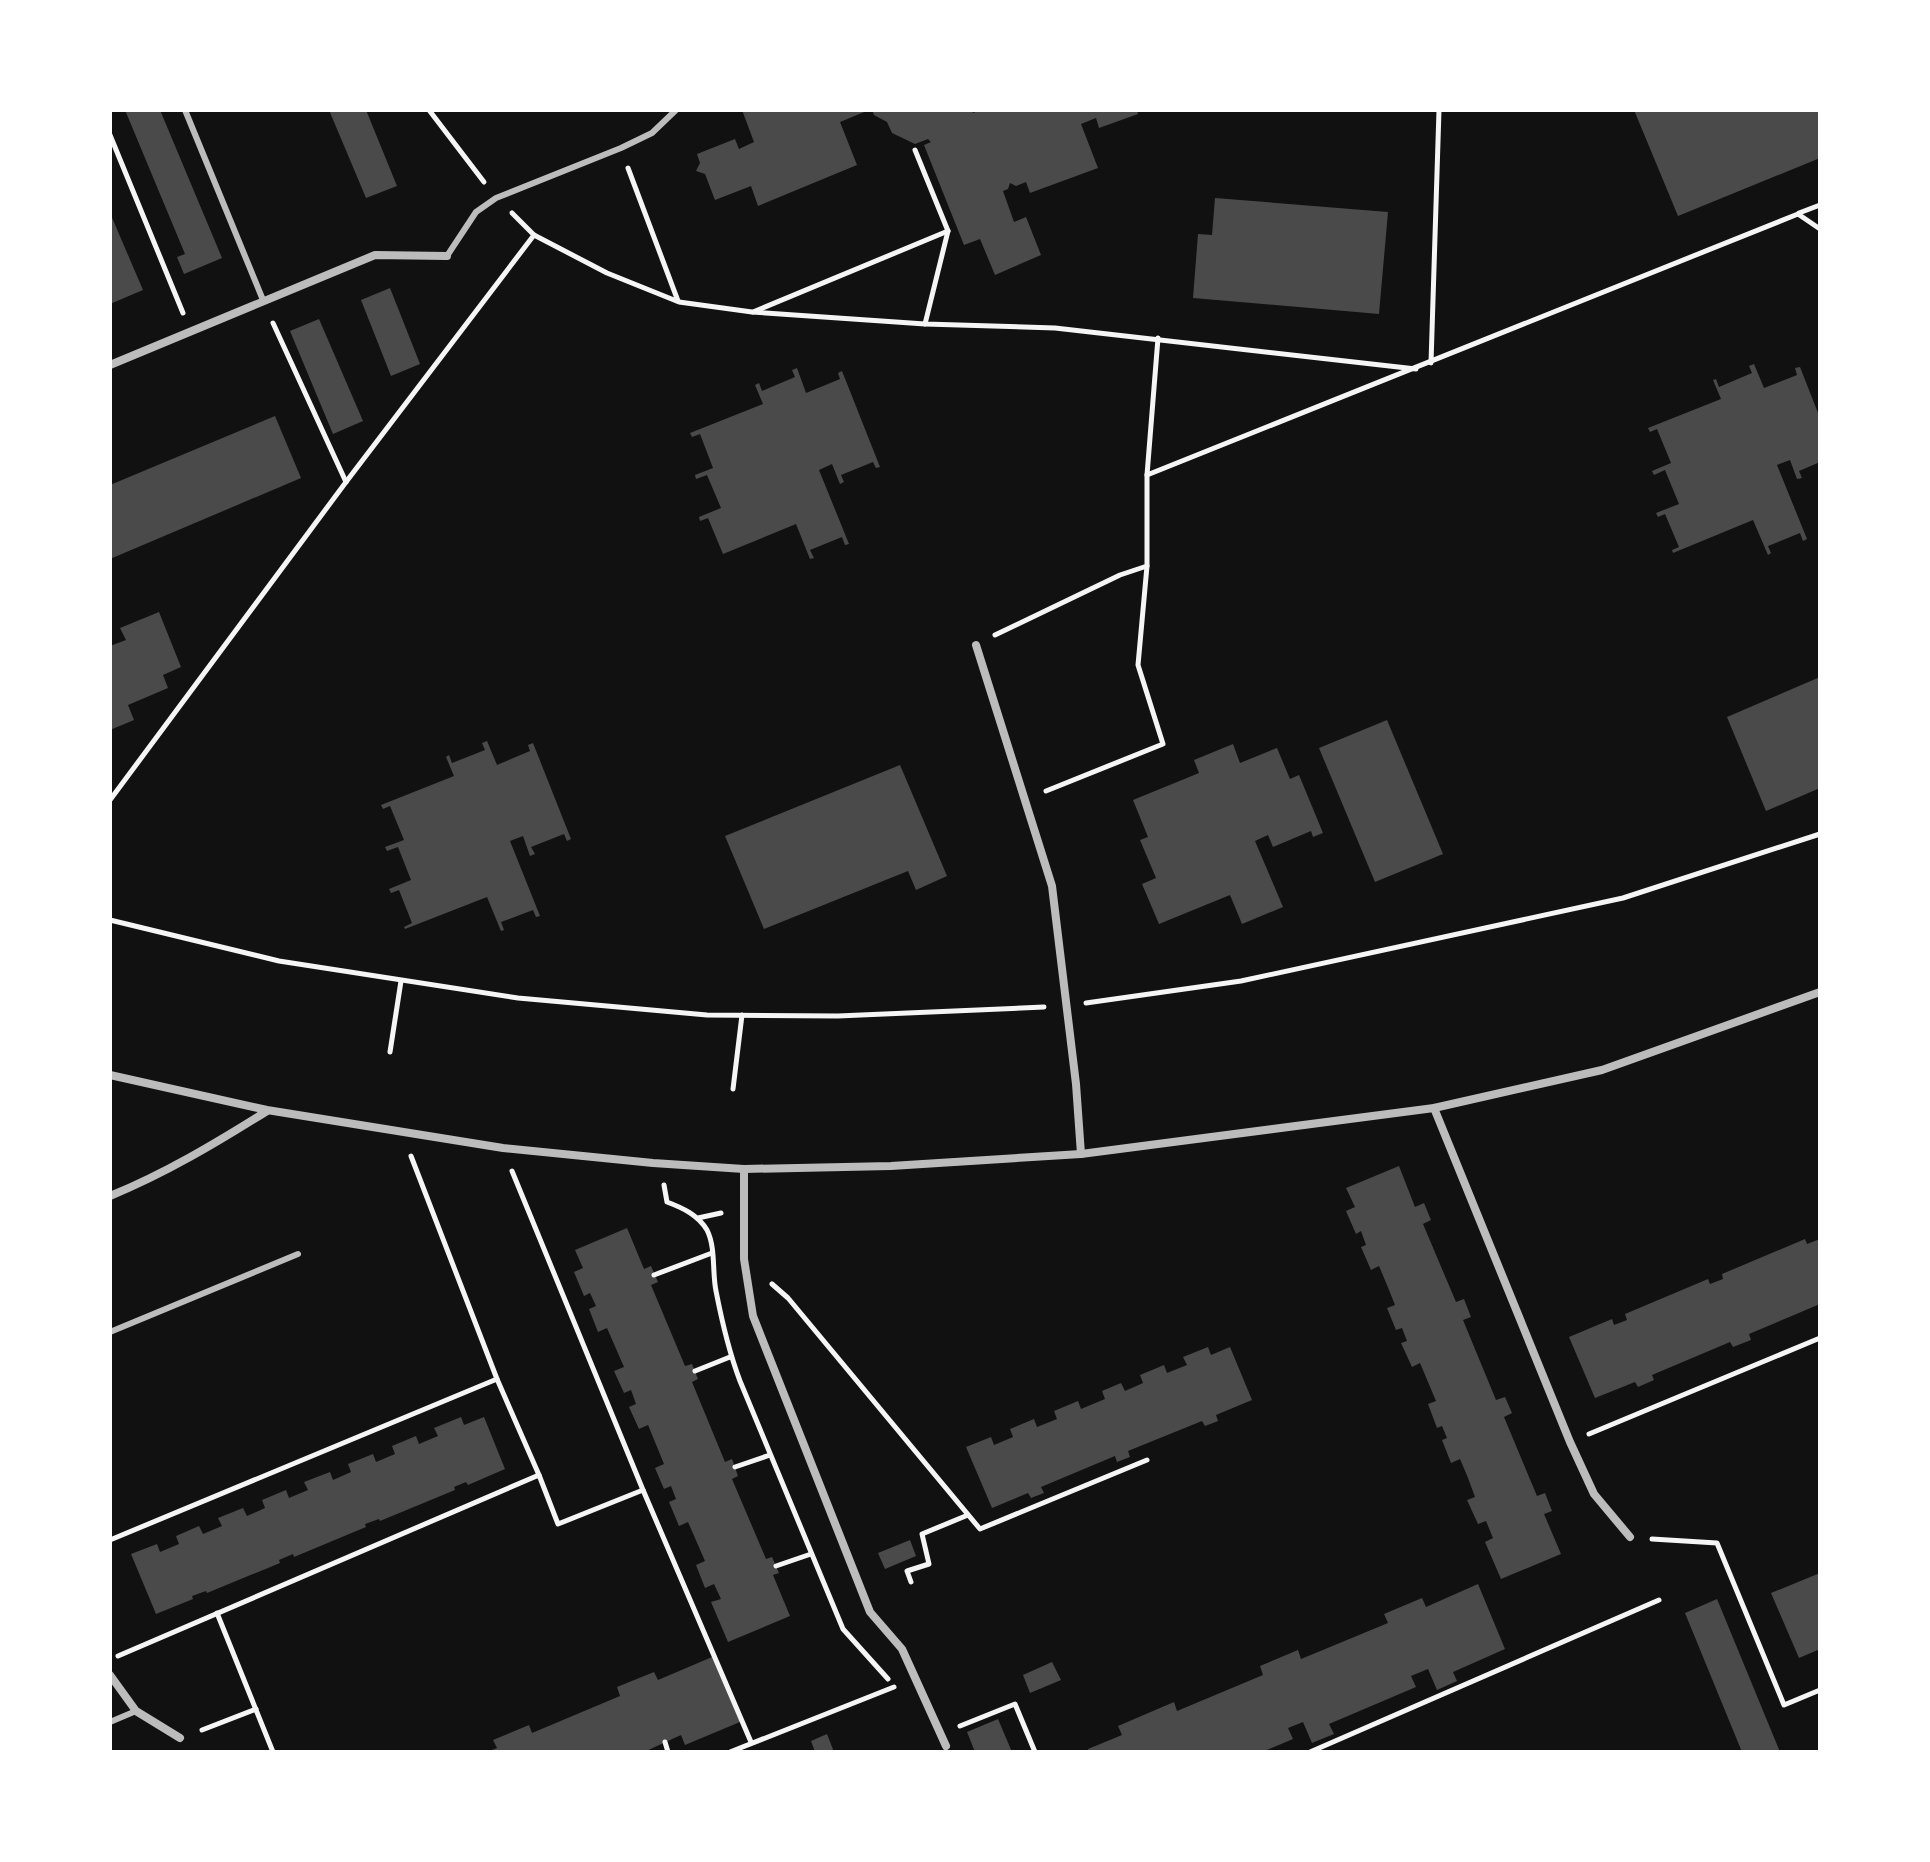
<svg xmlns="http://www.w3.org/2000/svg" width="1930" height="1862" viewBox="0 0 1930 1862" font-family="'Titillium Web',sans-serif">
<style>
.building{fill:#4a4a4a}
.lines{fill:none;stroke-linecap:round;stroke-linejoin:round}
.path{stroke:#f5f5f5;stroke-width:5}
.service{stroke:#bcbcbc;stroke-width:6}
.minor{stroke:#bcbcbc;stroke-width:8}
</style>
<rect width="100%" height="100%" fill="#111"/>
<g class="building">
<path d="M125 110H160L222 258 184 274 177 257 185 254Z"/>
<path d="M329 110H366L397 186 366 198Z"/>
<path d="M742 110H869L840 122 857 165 758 206 751 186 715 200 705 174 696 171 700 163 697 154 735 139 739 149 754 142Z"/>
<path d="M872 110H972L973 113 980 110H1137L1138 114 1099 128 1096 118 1081 124 1098 168 1030 193 1026 182 1016 186 1010 183 1008 189 1003 191 1014 222 1026 217 1041 255 995 275 980 239 964 245 924 145 931 142 928 139 915 144 892 133 887 122 874 115Z"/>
<path d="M1634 110H1820V158L1678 216Z"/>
<path d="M1215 198 1388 212 1379 314 1193 298 1198 234 1212 235Z"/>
<path d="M110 213 143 290 110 304Z"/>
<path d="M390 288 420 364 391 376 361 300Z"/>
<path d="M319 319 363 421 333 434 290 331Z"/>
<path d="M1754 364 1764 388 1797 375 1795 368 1800 367 1820 418V462L1799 471 1802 478 1797 479 1790 460 1777 465 1807 539 1803 541 1800 533 1768 546 1771 553 1768 555 1753 520 1673 553 1672 550 1679 547 1665 514 1658 517 1656 513 1679 504 1665 470 1654 475 1652 471 1671 463 1657 429 1650 432 1648 428 1721 399 1713 380 1716 379 1719 387 1752 373 1749 366Z"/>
<path d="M797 368 806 393 840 379 838 373 842 371 880 467 876 468 873 462 841 475 844 482 840 484 832 464 819 470 849 544 845 545 842 537 810 550 814 558 810 559 796 524 723 554 708 518 700 521 699 517 721 508 707 475 696 479 695 475 713 468 700 434 692 437 690 433 763 404 755 385 759 383 762 391 795 377 792 370Z"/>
<path d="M275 416 301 478 110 559V485Z"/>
<path d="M159 612 181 667 163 675 168 688 128 705 134 720 110 730V646L126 640 120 628Z"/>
<path d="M1820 677V788L1766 811 1727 717Z"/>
<path d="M1387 720 1443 854 1375 882 1319 748Z"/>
<path d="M487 741 497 765 530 751 528 745 533 743 571 839 567 841 564 834 531 847 535 854 530 856 523 836 510 841 540 916 536 917 533 910 501 922 504 930 501 931 487 897 405 929 404 927 412 923 399 890 391 893 389 889 411 880 398 847 387 851 385 847 404 840 390 806 383 809 381 805 454 776 446 757 449 755 452 763 485 750 482 743Z"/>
<path d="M1233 744 1240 763 1277 748 1290 779 1299 775 1323 833 1313 837 1311 831 1273 847 1268 835 1255 841 1283 907 1242 924 1230 895 1159 924 1142 884 1156 878 1140 840 1148 837 1133 800 1199 773 1194 760Z"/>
<path d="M900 765 947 876 916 890 908 871 764 929 725 836Z"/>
<path d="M1399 1166 1415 1207 1424 1203 1431 1220 1423 1224 1456 1302 1464 1299 1471 1317 1463 1320 1496 1400 1505 1397 1512 1413 1504 1417 1537 1496 1545 1493 1552 1511 1544 1514 1561 1554 1501 1579 1485 1542 1493 1538 1486 1521 1478 1524 1467 1500 1475 1497 1468 1478 1460 1459 1451 1463 1442 1440 1447 1438 1442 1426 1437 1428 1428 1404 1436 1401 1420 1363 1412 1367 1401 1343 1407 1341 1402 1328 1396 1330 1387 1308 1395 1305 1387 1285 1379 1266 1371 1270 1361 1247 1366 1245 1361 1231 1356 1234 1346 1211 1355 1207 1346 1188Z"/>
<path d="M627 1228 644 1269 651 1266 658 1282 651 1285 685 1366 692 1364 698 1379 692 1382 725 1462 732 1459 738 1476 732 1479 766 1559 772 1557 779 1573 773 1575 790 1616 728 1642 711 1602 721 1599 714 1584 705 1588 696 1565 705 1561 688 1522 679 1526 669 1502 676 1499 671 1486 664 1489 655 1468 664 1464 648 1425 639 1429 629 1407 636 1404 631 1390 624 1393 614 1371 624 1367 607 1328 598 1332 589 1309 596 1306 590 1293 584 1296 574 1272 583 1268 575 1250Z"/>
<path d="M1805 1239 1807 1244 1820 1239V1304L1749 1334 1751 1340 1733 1347 1730 1342 1652 1375 1654 1380 1638 1387 1635 1382 1595 1398 1569 1337 1612 1319 1614 1325 1627 1320 1625 1314 1708 1279 1710 1284 1723 1279 1722 1274Z"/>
<path d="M1208 1347 1211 1355 1230 1347 1252 1400 1216 1415 1218 1421 1205 1426 1202 1421 1128 1451 1130 1457 1117 1462 1115 1456 1041 1487 1044 1493 1031 1498 1028 1493 992 1508 966 1447 991 1437 994 1445 1013 1437 1010 1429 1034 1419 1037 1427 1057 1419 1054 1411 1078 1401 1081 1409 1105 1399 1102 1391 1121 1383 1125 1391 1143 1383 1140 1375 1164 1365 1167 1373 1187 1365 1183 1357Z"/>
<path d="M461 1417 464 1425 484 1417 505 1469 468 1485 466 1482 454 1487 455 1490 380 1521 379 1519 365 1524 366 1527 294 1557 293 1554 279 1560 280 1563 207 1593 206 1591 192 1596 193 1599 156 1614 131 1554 157 1544 160 1552 179 1544 176 1536 199 1526 203 1534 222 1526 218 1518 243 1508 247 1516 265 1508 262 1500 286 1490 289 1498 308 1490 304 1482 330 1472 333 1480 351 1472 348 1464 373 1454 376 1462 395 1454 392 1446 416 1436 419 1444 438 1436 434 1428Z"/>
<path d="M910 1540 916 1556 885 1569 878 1553Z"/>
<path d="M1820 1573V1649L1799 1658 1771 1593Z"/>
<path d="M1478 1584 1505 1649 1453 1672 1457 1681 1437 1690 1428 1669 1411 1676 1416 1687 1329 1724 1334 1734 1312 1743 1303 1722 1288 1728 1293 1739 1262 1752H1089L1088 1749 1122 1735 1118 1726 1174 1702 1177 1711 1263 1675 1260 1666 1298 1650 1301 1659 1388 1623 1384 1614 1422 1598 1426 1607Z"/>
<path d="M1717 1599 1780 1752H1742L1685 1613Z"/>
<path d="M712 1657 740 1722 685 1745 681 1735 644 1752H487L497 1748 493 1740 529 1725 532 1733 620 1696 617 1687 654 1672 658 1680Z"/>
<path d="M1052 1662 1061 1680 1030 1693 1023 1675Z"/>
<path d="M998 1719 1012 1752H975L967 1732Z"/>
<path d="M827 1734 834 1752H815L811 1741Z"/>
</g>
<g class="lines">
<g class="path">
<path d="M429 110 484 182"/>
<path d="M110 135 183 313"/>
<path d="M628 168 678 301"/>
<path d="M512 213 534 235"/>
<path d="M1799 213 1820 205"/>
<path d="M753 312 948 231 915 150"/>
<path d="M273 323 346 482"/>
<path d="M925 324 948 231"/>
<path d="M1431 363 1439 110"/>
<path d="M1147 475 1798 214 1820 229"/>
<path d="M995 635 1120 575 1147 566V475L1158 338"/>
<path d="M1046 791 1163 744 1138 665 1147 566"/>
<path d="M110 800 346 482 534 235 607 273 679 302 752 312 925 324 1055 328 1416 369"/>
<path d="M110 920 279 961 518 998 707 1015 838 1016 1044 1007"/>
<path d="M1086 1003 1241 981 1623 898 1820 834"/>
<path d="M390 1052 401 981"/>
<path d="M733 1089 742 1015"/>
<path d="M411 1156 497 1379 539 1475"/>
<path d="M512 1171 643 1490 751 1742"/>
<path d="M664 1185 667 1202C683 1208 698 1215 707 1230 716 1248 712 1272 716 1291 722 1322 729 1352 740 1381L843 1629 888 1679"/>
<path d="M698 1218 721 1213"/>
<path d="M654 1275 712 1253"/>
<path d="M772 1284 788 1298 980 1529 1147 1460"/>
<path d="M695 1371 730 1357"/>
<path d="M1589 1434 1820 1338"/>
<path d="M735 1467 770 1455"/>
<path d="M1652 1539 1717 1543 1784 1705 1820 1690"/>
<path d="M110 1540 497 1379"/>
<path d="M776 1566 811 1554"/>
<path d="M911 1582 907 1571 929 1564 922 1534 968 1515"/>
<path d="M217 1613 273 1752"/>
<path d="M118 1656 539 1475 558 1524 643 1490"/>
<path d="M960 1726 1015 1704 1035 1752"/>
<path d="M202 1730 256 1709"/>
<path d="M665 1742 668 1752"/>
<path d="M730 1752 894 1687"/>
<path d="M1310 1752 1659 1600"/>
</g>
<g class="service">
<path d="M185 110 263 300"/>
<path d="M447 256 476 212 496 198 621 148 652 133 676 110"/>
<path d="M110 1332 298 1254"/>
<path d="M110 1722 136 1711"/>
</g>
<g class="minor">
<path d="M110 365 375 255 447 256"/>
<path d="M976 645 1052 886 1076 1084 1081 1154"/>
<path d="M110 1075 267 1110 503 1148 653 1163 744 1169 891 1166 1081 1154 1434 1108 1602 1070 1820 992"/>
<path d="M1434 1108 1570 1442 1594 1494 1630 1537"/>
<path d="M744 1169V1259L753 1316 870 1612 902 1649 946 1746"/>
<path d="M110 1196C166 1173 216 1143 267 1111"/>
<path d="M110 1675 136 1711 180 1738"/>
</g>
</g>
<rect width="1930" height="1862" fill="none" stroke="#ffffff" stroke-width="224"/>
</svg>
